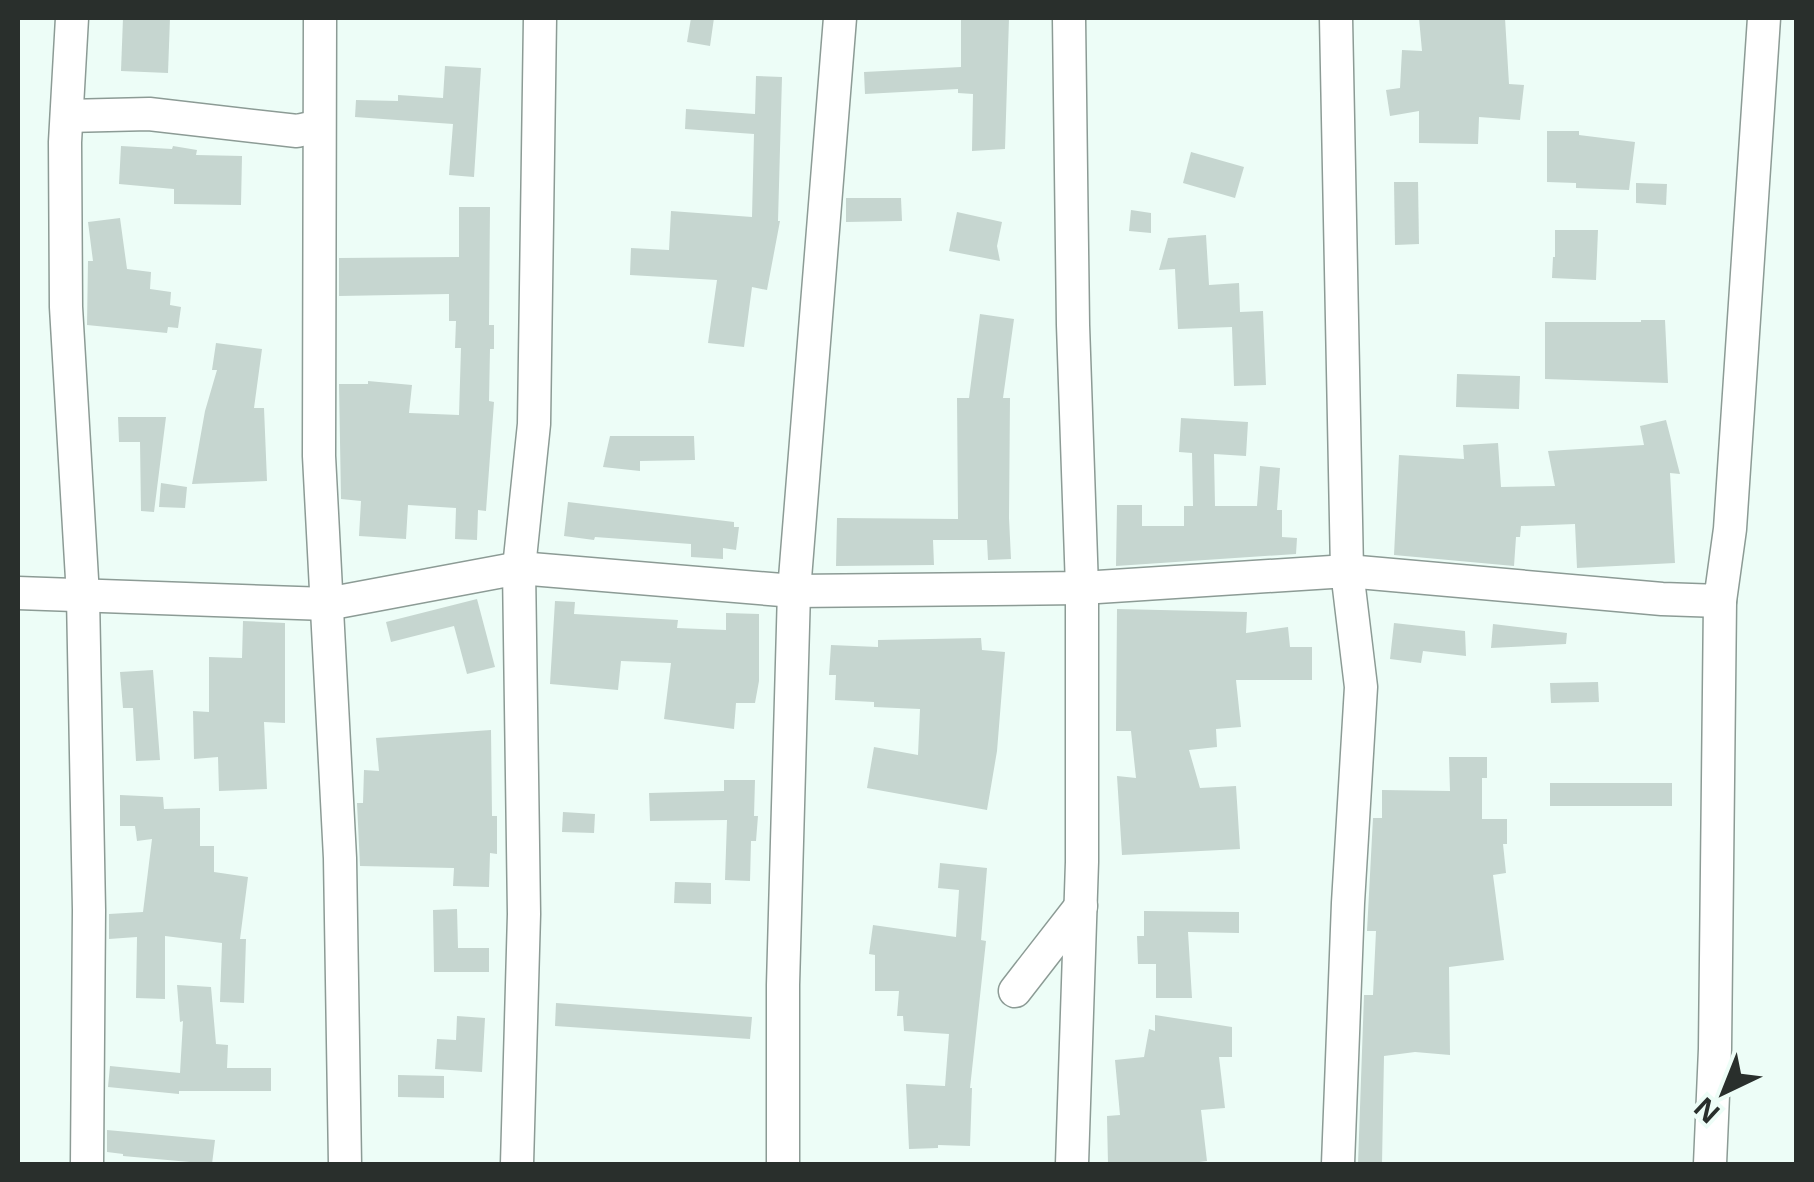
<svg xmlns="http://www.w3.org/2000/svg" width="1814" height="1182" viewBox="0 0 1814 1182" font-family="'Noto Sans',sans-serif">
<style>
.building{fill:#c6d6d0}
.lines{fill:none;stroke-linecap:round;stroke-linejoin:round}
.minor-casing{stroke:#8c9b95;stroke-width:35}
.minor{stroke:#fff;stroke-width:32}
</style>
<rect width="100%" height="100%" fill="#edfdf7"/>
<g class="building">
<path d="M123 18H170L168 73 121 71Z"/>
<path d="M691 18H714L710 46 687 42Z"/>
<path d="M961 18H1009L1005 149 972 151 973 94 958 93V89L865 94 864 72 961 67Z"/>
<path d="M1419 18H1505L1509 84 1524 85 1520 120 1479 117 1478 144 1419 143V111L1390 116 1386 90 1400 88 1402 50 1422 51Z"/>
<path d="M445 66 481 68 474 177 449 175 453 124 355 117 356 100 398 101V95L443 98Z"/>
<path d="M756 76 782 77 778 221H780L767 290 752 287 744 347 708 343 717 280 630 275 631 248 669 250 671 211 752 217 754 134 685 129 686 109 755 114Z"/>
<path d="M1547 131H1579V135L1635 142 1629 190 1576 188V183L1547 182Z"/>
<path d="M121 146 172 149 173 146 197 150 196 155 242 156 241 205 174 204V189L119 184Z"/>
<path d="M1191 152 1244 167 1235 198 1183 183Z"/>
<path d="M1394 182H1418L1419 244 1395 245Z"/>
<path d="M1636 183 1667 184 1666 205 1636 203Z"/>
<path d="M846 198H901L902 221 846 222Z"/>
<path d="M459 207H490L489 325H494V349H490L489 401 494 402 486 511 478 510 477 540 455 539 456 508 408 505 406 539 359 536 361 501 341 499 339 384H368V381L412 385 409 413 459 415 461 348H455L456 321H449V294L339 296V258L459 257Z"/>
<path d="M1131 210 1151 213V233L1129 231Z"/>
<path d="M957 212 1002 222 997 246 1000 261 949 251Z"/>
<path d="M120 218 127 269 151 272 150 289 171 292 170 305 181 307 178 328 168 327 167 333 87 325 88 261H93L88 222Z"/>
<path d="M1555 230H1598L1596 280 1552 278 1553 257H1555Z"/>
<path d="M1206 235 1209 285 1239 283 1240 312 1263 311 1266 385 1234 386 1232 327 1178 329 1175 269 1159 270 1168 238Z"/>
<path d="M980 314 1014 319 1003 398H1010L1009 518 1011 559 988 560 987 540H933L934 565 836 566 837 518 958 519 957 398H969Z"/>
<path d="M1641 320H1665L1668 383 1545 379V322H1641Z"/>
<path d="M216 343 262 349 254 408H264L267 481 192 484 205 411 217 370H212Z"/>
<path d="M1457 374 1520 376 1519 409 1456 407Z"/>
<path d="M118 417H166L154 512 141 511 140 442H119Z"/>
<path d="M1181 418 1248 422 1246 456 1214 454 1215 506H1257L1260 466 1280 468 1277 510H1282V537L1297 538 1296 554 1116 566 1117 505H1142V526H1184V506H1193L1192 453 1179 452Z"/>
<path d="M1666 420 1680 474 1670 473 1675 563 1577 568 1575 524 1521 526 1520 537H1516L1514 566 1394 555 1399 455 1464 459 1463 445 1498 443 1501 487 1555 486 1548 451 1644 445 1640 426Z"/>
<path d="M610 436H694L695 460 640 461V471L603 467Z"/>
<path d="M161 483 187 487 185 508 159 507Z"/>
<path d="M568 502 734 522V527H739L736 550 723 548V559L691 557V544L595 537 594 540 564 536Z"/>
<path d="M477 599 495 667 467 674 454 626 391 642 386 622Z"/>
<path d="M555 601 575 602 574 614 678 620 677 628 726 630V613L759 614V681L755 703H736L734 729 664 719 671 663 621 661 618 690 550 684Z"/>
<path d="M1117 609 1247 612 1246 633 1288 627 1290 647H1312V680H1236L1241 727 1216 729 1217 747 1189 750 1200 788 1236 786 1240 849 1122 855 1117 776 1136 778 1131 731H1116Z"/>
<path d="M243 621 285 623V723L264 722 267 789 219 791 218 757 194 759 193 711 209 712V657L242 658Z"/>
<path d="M1394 623 1465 631 1466 656 1423 651 1421 663 1390 659Z"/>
<path d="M1493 624 1567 633 1566 644 1491 648Z"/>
<path d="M981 638 982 650 1005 652 997 751 987 810 867 788 874 747 918 755 920 709 874 707V702L835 700 836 675H829L831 645 878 647V640Z"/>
<path d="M153 670 160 760 136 761 133 708H123L120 672Z"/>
<path d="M1598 682 1599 702 1551 703 1550 683Z"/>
<path d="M491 730 492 816H497V854L490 853 489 887 453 886 454 868 360 866 357 803H363L364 770 379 771 376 738Z"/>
<path d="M1449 757H1487V778H1482V819H1507V844H1503L1506 873 1493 875 1504 960 1449 967 1450 1055 1415 1052 1384 1056 1382 1164H1358L1364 995H1373L1376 931H1367L1373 818H1382V790L1450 791Z"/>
<path d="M724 780H755L754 816H758L756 841H751L750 881 725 880 727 820 650 821 649 793 724 791Z"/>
<rect x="1550" y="783" width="122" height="23"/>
<path d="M120 795 163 797 164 809 200 808V846H214V872L248 877 240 939H246L244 1003 220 1002 222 943 165 936V999L136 998 137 937 109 939V914L143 912 152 839 137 841 135 826H120Z"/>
<path d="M563 812 595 814 594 833 562 832Z"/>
<path d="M940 863 987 868 981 940 986 941 970 1088H972L970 1146 938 1145V1148L909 1149 906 1084 945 1086 949 1034 904 1031 903 1016H897L899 991H875V955L869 954 873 925 956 937 959 890 938 888Z"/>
<path d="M675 882 711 883V904L674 903Z"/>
<path d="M457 909 458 948H489V972H434L433 910Z"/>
<path d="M1144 911 1239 912V933L1188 932 1192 998H1156V964H1138L1137 936H1144Z"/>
<path d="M177 985 211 987 216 1044 228 1045 227 1068H271V1091H179V1094L108 1087 110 1066 180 1073 183 1021 180 1022Z"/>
<path d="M556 1003 752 1017 750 1039 555 1026Z"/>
<path d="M1155 1015 1232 1027V1057H1219L1225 1108 1201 1110 1207 1161 1184 1164H1108L1107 1116 1120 1115 1115 1060 1144 1057 1149 1029 1155 1031Z"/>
<path d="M457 1016 485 1018 482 1072 435 1069 437 1039 456 1040Z"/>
<path d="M398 1075 444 1076V1098L398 1097Z"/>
<path d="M107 1130 215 1140 212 1164 123 1156V1154L107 1152Z"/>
</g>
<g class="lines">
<g class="minor-casing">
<g id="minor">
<path d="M72 18 65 142 66 307 83 596 89 910 87 1164"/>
<path d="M320 18 319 456 340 858 345 1164"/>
<path d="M1069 18 1073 325 1082 588V862L1072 1164"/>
<path d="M1336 18 1347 571 1361 687 1348 903 1338 1164"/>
<path d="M67 116 149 114 297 131 319 126"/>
<path d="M18 593 327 604 519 568 794 591 1082 588 1347 571 1662 599 1720 601 1730 529 1764 18"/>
<path d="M1015 991 1081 906"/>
<path d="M517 1164 524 914 519 568 534 424 540 18"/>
<path d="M783 1164V985L794 591 840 18"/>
<path d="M1710 1164 1715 1049 1720 601"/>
</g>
</g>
<use href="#minor" class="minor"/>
</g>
<rect width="1814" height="1182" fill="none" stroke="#292f2c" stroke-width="40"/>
<g transform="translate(1724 1092) rotate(223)" stroke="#edfdf7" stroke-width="8" paint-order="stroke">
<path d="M0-8L18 38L0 25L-18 38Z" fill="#292f2c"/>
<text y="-15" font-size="28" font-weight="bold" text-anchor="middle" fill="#292f2c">N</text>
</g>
</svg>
